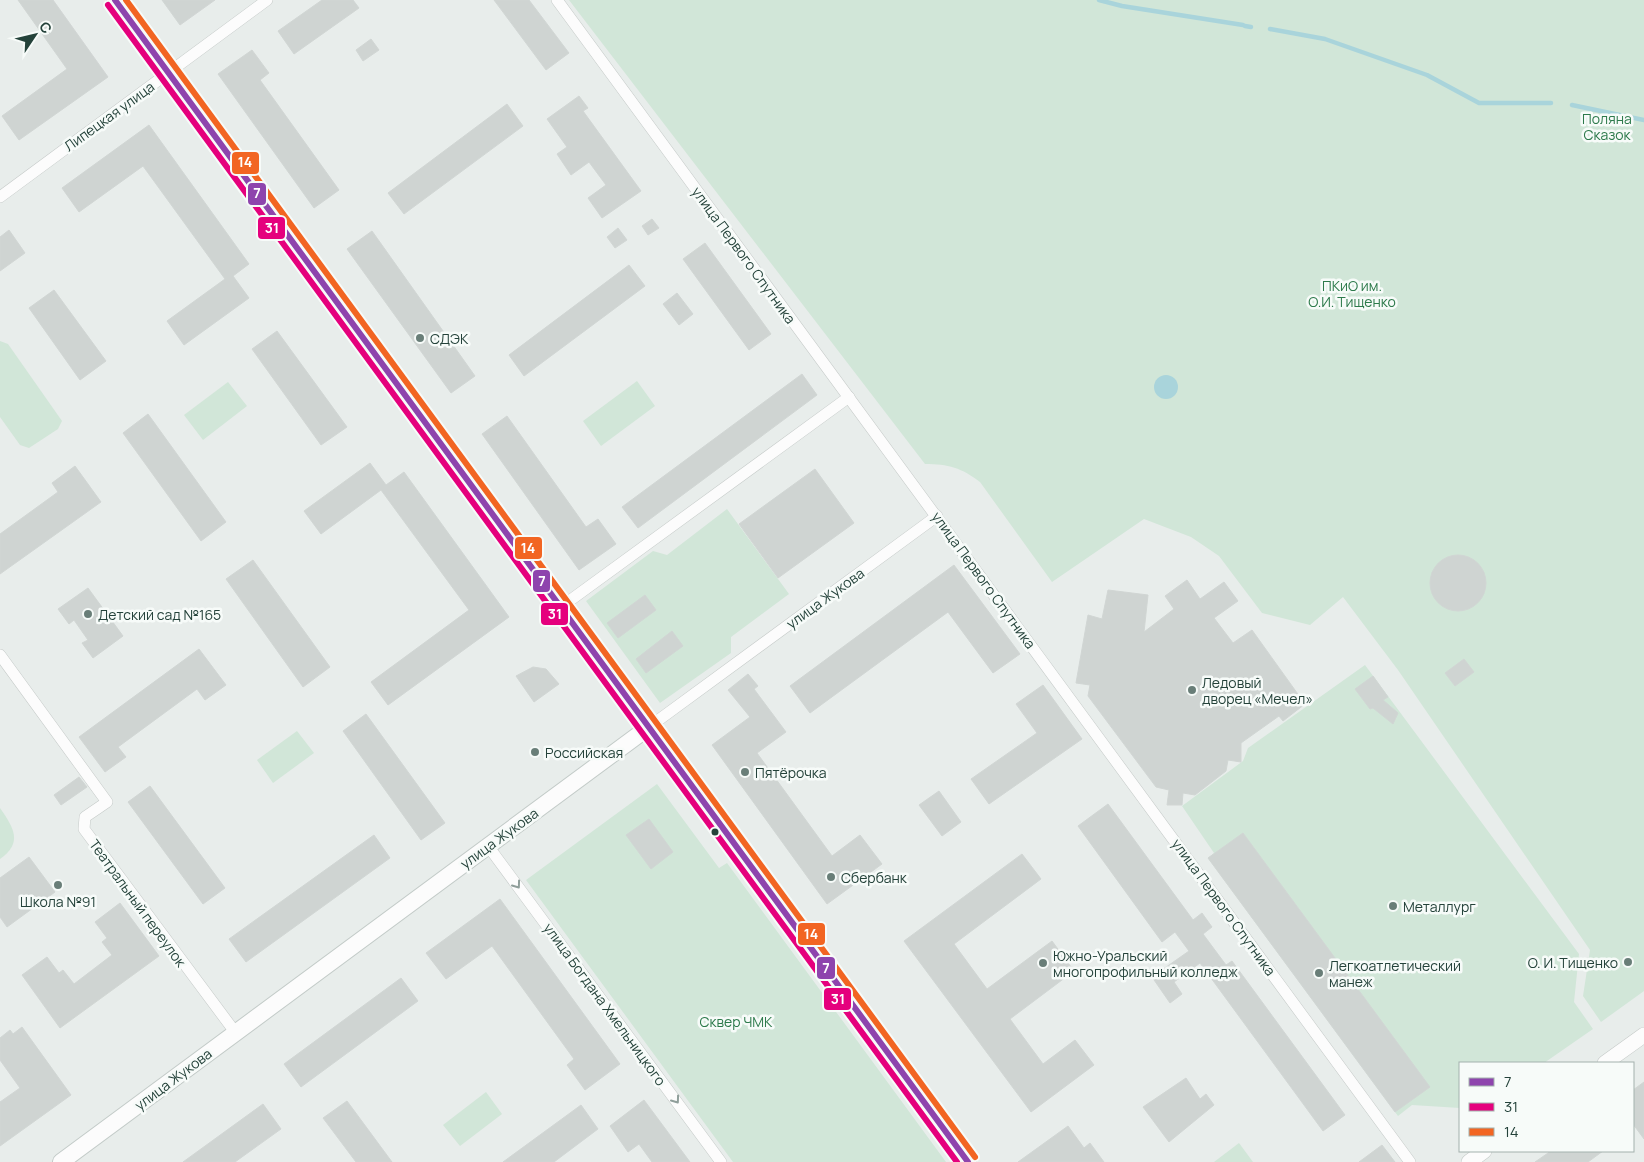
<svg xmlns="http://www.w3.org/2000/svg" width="1644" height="1162" viewBox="0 0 1644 1162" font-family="Manrope,sans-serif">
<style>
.green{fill:#d1e6d8}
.water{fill:#a9d4db}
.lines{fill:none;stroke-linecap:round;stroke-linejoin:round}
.stream{stroke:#a9d4db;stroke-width:4.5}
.building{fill:#cfd4d2;stroke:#d1d6d4}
.minor-casing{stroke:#c5cac8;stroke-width:12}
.tertiary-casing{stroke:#c5cac8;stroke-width:16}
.secondary-casing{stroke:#c3cbc8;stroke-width:18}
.minor{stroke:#fcfcfc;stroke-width:11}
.tertiary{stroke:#fcfcfc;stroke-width:15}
.secondary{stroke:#fcfcfc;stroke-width:16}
.bus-1-casing{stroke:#f7fbf9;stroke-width:10}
.bus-2-casing{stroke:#f7fbf9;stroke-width:10}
.bus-3-casing{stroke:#f7fbf9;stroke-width:10}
.bus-1{stroke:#8e44ad;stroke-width:6}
.bus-2{stroke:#e5007d;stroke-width:6}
.bus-3{stroke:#f26522;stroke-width:6}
.oneway{stroke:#909f9b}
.poi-dot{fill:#697e78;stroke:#f7fbf9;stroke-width:2}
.bus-dot{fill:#24423a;stroke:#f7fbf9;stroke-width:2}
.labels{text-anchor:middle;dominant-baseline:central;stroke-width:5;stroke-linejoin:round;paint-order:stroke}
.street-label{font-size:14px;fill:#24423a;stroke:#f7fbf9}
.park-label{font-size:14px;fill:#2d7a4b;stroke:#f7fbf9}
.poi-label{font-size:14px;fill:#24423a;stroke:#f7fbf9;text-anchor:start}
.line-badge{stroke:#f7fbf9;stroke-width:2}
.badge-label{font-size:14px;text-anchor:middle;font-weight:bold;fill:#fff}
</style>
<rect width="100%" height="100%" fill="#e8edeb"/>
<g class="green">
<path d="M569 0H1644V991L1601 1022 1583 996 1590 950 1398 670 1343 597 1310 625 1262 613 1219 556 1191 537 1144 519 1052 582 980 482C962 468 948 464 925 464Z"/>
<path d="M0 341 8 344 62 421 58 429 29 448 20 445 0 417Z"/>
<path d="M637 381 655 406 601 446 583 421Z"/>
<path d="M228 382 247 406 203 440 184 415Z"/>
<path d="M727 509 789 594 731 637V653L660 703 586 601 653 551 667 555Z"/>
<path d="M1365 665 1579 954 1574 1002 1593 1029 1544 1063H1460V1108L1412 1105 1398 1116 1208 858 1214 853 1182 806 1243 761 1248 748Z"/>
<path d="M297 731 314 753 273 783 257 760Z"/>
<path d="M657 784 719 868 727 863 946 1162H733L526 880Z"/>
<path d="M0 808C14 828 23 843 0 859Z"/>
<path d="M486 1092 502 1114 460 1146 443 1125Z"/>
<path d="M1239 1143 1253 1162H1214Z"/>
</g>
<circle class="water" cx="1166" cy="387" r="12"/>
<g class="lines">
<g class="stream">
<path d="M1099 0 1122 6 1243 25"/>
<path d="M1245 26 1251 27"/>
<path d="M1270 29 1325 39 1427 75 1479 103H1551"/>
<path d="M1572 105 1644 120"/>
</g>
</g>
<g class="building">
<path d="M18 0H53L108 77 19 140 2 116 67 69Z"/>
<path d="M162 0H215L180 25Z"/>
<path d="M322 0H353L359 8 294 54 278 31Z"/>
<path d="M494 0H529L569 53 546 70Z"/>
<path d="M371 39 379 50 363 61 356 50Z"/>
<path d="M252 50 269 73 260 80 339 190 314 208 218 74Z"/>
<path d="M579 96 588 108 583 111 641 191 602 218 588 198 606 185 589 162 571 175 557 154 567 147 547 119Z"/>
<path d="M507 104 523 126 404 214 388 193Z"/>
<path d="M149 125 249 264 233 276 249 298 184 345 167 321 225 279 143 166 79 212 62 188Z"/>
<path d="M652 219 659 228 648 235 642 226Z"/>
<path d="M618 228 627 240 615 248 607 237Z"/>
<path d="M9 230 25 253 0 271V237Z"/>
<path d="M372 231 475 376 451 393 347 249Z"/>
<path d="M705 243 771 334 749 350 683 259Z"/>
<path d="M629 265 645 286 524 376 509 355Z"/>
<path d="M54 290 106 361 80 380 29 308Z"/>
<path d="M677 293 693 314 679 325 663 304Z"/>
<path d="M277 331 347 427 321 445 252 349Z"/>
<path d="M802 374 817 395 638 528 622 507Z"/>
<path d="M148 414 226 522 201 541 123 433Z"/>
<path d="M507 416 586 527 598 519 616 544 579 570 482 434Z"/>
<path d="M370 463 386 485 404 472 509 617 388 705 371 682 469 610 381 490 321 534 304 511Z"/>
<path d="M75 466 101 502 0 574V534L58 492 52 483Z"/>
<path d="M815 469 854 523 778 578 739 524Z"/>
<circle cx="1458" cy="583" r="28"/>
<path d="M253 560 330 667 303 687 226 579Z"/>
<path d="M954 565 1020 654 993 673 948 612 810 713 790 686Z"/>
<path d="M1187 580 1200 599 1224 582 1238 601 1214 618 1233 643 1252 630 1305 704 1283 721 1279 716 1241 743V762L1228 760 1226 771 1195 795 1183 793 1182 805H1167L1169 790 1156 787 1088 696 1090 685 1076 683 1088 615 1102 619 1108 590 1148 595 1144 632 1174 609 1165 596Z"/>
<path d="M88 588 123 636 93 658 82 643 88 640 74 620 69 624 58 609Z"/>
<path d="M645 595 656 610 618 638 607 623Z"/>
<path d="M672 631 683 646 646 673 636 659Z"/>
<path d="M199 649 226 685 205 700 197 689 118 747 126 757 105 772 79 737Z"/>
<path d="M1464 659 1474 672 1455 686 1445 673Z"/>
<path d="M533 667 546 669 559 684 534 702 516 676Z"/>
<path d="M748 674 758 686 754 689 786 732 757 753 832 856 860 835 882 864 827 904 712 745 750 717 728 690Z"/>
<path d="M1373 676 1388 697 1383 700 1398 713 1393 724 1373 708 1370 709 1355 689Z"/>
<path d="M1043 685 1082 739 989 804 971 779 1037 733 1016 704Z"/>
<path d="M366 714 445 823 421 840 343 731Z"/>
<path d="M79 777 87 787 61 805 54 795Z"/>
<path d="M150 786 225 888 203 904 128 802Z"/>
<path d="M939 791 961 822 942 836 919 805Z"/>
<path d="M1108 804 1193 920 1202 913 1212 927 1203 934 1226 965 1232 961 1345 1115 1323 1131 1200 963 1174 982 1182 994 1170 1003 1152 977 1189 951 1175 932 1162 942 1078 826Z"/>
<path d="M649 819 673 852 651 869 626 835Z"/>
<path d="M1243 833 1430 1087 1395 1112 1208 858Z"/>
<path d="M374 835 390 858 246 962 229 939Z"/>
<path d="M1022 854 1041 879 954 944 987 989 1052 941 1074 971 1010 1019 1043 1064 1075 1040 1094 1065 1031 1112 904 941Z"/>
<path d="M29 857 55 892 7 927 0 917V878Z"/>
<path d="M500 899 620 1064 585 1090 567 1065 574 1059 492 946 446 979 426 953Z"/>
<path d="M120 903 159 956 60 1028 22 975 47 957 59 973 63 970 74 984 112 955 102 942 107 938 95 922Z"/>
<path d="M401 978 418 1001 301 1087 284 1064Z"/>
<path d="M22 1027 71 1095 0 1146V1102L20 1088 0 1060V1038L10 1030 13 1034Z"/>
<path d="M1186 1078 1200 1099 1206 1094 1214 1105 1169 1142 1143 1107Z"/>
<path d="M1644 1082V1139L1633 1124V1090Z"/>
<path d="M644 1100 690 1162H652L639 1144 628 1152 610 1126Z"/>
<path d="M347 1101 392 1162H356L323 1118Z"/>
<path d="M263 1104 281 1129 235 1162H183Z"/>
<path d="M581 1105 598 1129 554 1162H503Z"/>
<path d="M1068 1126 1084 1148 1090 1143 1104 1162H1018Z"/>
<path d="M1382 1145 1395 1162H1359Z"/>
<path d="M1551 1151H1603L1588 1162H1535Z"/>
</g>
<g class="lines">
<g class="minor-casing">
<g id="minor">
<path d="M557 0 1410 1162"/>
<path d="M0 197 267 0"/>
<path d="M561 607 849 397"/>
<path d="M0 655 107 802 85 817 84 829 235 1032"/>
<path d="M649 727 937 516"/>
<path d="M488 846 721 1162"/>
</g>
</g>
<g class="tertiary-casing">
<g id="tertiary">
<path d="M1605 1063 1644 1035"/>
<path d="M1469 1162 1484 1151"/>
</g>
</g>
<g class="secondary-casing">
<g id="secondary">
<path d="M115 0 968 1162"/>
<path d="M61 1162 649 727"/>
</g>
</g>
<use href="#minor" class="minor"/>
<use href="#tertiary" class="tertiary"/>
<use href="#secondary" class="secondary"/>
<g class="bus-1-casing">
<path id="bus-1" d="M115 0 968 1162"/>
</g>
<g class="bus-2-casing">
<path id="bus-2" d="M108 5 957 1162"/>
</g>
<g class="bus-3-casing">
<path id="bus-3" d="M126 0 975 1157"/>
</g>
<use href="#bus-1" class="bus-1"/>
<use href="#bus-2" class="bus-2"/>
<use href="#bus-3" class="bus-3"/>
</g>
<defs><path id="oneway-chevron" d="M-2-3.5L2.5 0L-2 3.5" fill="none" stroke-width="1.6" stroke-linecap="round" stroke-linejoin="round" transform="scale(1.25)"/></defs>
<g class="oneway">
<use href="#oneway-chevron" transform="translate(517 885) rotate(54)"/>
<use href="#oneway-chevron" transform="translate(676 1100) rotate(54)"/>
</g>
<g class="poi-dot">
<circle cx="420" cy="338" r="5"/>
<circle cx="88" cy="614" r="5"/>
<circle cx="1192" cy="690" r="5"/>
<circle cx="535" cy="752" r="5"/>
<circle cx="745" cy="772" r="5"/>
<circle cx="831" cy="877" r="5"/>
<circle cx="58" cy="885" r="5"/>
<circle cx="1393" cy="906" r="5"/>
<circle cx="1628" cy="962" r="5"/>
<circle cx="1043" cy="963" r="5"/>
<circle cx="1319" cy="973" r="5"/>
</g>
<circle class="bus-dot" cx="715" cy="832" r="4.5"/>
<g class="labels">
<g class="street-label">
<text transform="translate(109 116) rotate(-36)">Липецкая улица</text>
<text transform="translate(744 255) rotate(54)">улица Первого Спутника</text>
<text transform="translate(984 580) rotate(54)">улица Первого Спутника</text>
<text transform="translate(825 598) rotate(-36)">улица Жукова</text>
<text transform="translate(499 838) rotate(-36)">улица Жукова</text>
<text transform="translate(138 903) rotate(54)">Театральный переулок</text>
<text transform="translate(1224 907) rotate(54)">улица Первого Спутника</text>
<text transform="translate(605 1004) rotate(54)">улица Богдана Хмельницкого</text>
<text transform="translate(173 1079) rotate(-37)">улица Жукова</text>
</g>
<g class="park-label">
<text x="1607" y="118">Поляна<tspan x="1607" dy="16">Сказок</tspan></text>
<text x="1352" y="285">ПКиО им.<tspan x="1352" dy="16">О.И. Тищенко</tspan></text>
<text x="736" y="1021">Сквер ЧМК</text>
</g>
<g class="poi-label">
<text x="430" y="338">СДЭК</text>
<text x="98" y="614">Детский сад №165</text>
<text x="1202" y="682">Ледовый<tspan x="1202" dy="16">дворец «Мечел»</tspan></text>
<text x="545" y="752">Российская</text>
<text x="755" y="772">Пятёрочка</text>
<text x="841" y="877">Сбербанк</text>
<text x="58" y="901" text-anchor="middle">Школа №91</text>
<text x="1403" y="906">Металлург</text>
<text x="1053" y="955">Южно-Уральский<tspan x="1053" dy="16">многопрофильный колледж</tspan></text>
<text x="1618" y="962" text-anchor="end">О. И. Тищенко</text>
<text x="1329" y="965">Легкоатлетический<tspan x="1329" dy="16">манеж</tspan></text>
</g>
</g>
<g class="line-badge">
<rect x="231" y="151" width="29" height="24" rx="5" fill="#f26522"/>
<rect x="247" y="182" width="20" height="24" rx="5" fill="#8e44ad"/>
<rect x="257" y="216" width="29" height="24" rx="5" fill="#e5007d"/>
<rect x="514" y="536" width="29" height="24" rx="5" fill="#f26522"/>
<rect x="532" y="569" width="19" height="24" rx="5" fill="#8e44ad"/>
<rect x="540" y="602" width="29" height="24" rx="5" fill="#e5007d"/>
<rect x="797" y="922" width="29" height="24" rx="5" fill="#f26522"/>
<rect x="816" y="956" width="20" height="24" rx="5" fill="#8e44ad"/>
<rect x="823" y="987" width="29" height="24" rx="5" fill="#e5007d"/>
</g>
<g class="badge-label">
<text x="245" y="167">14</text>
<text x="257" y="198">7</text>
<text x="272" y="233">31</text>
<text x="528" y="553">14</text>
<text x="542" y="586">7</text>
<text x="555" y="619">31</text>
<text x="811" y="939">14</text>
<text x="826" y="973">7</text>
<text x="838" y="1004">31</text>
</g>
<rect x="1459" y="1062" width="175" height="90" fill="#f7fbf9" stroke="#a3b1ad"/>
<rect x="1469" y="1078" width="25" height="8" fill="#8e44ad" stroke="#a3b1ad"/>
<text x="1504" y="1087" font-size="15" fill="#24423a">7</text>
<rect x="1469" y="1103" width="25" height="8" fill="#e5007d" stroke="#a3b1ad"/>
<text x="1504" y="1112" font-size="15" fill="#24423a">31</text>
<rect x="1469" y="1128" width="25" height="8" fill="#f26522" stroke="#a3b1ad"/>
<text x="1504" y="1137" font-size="15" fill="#24423a">14</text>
<g transform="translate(35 35) rotate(55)" stroke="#f7fbf9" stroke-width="4" paint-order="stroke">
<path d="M0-4L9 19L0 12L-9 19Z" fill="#24423a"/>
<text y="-8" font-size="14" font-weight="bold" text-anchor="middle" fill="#24423a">С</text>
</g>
</svg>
